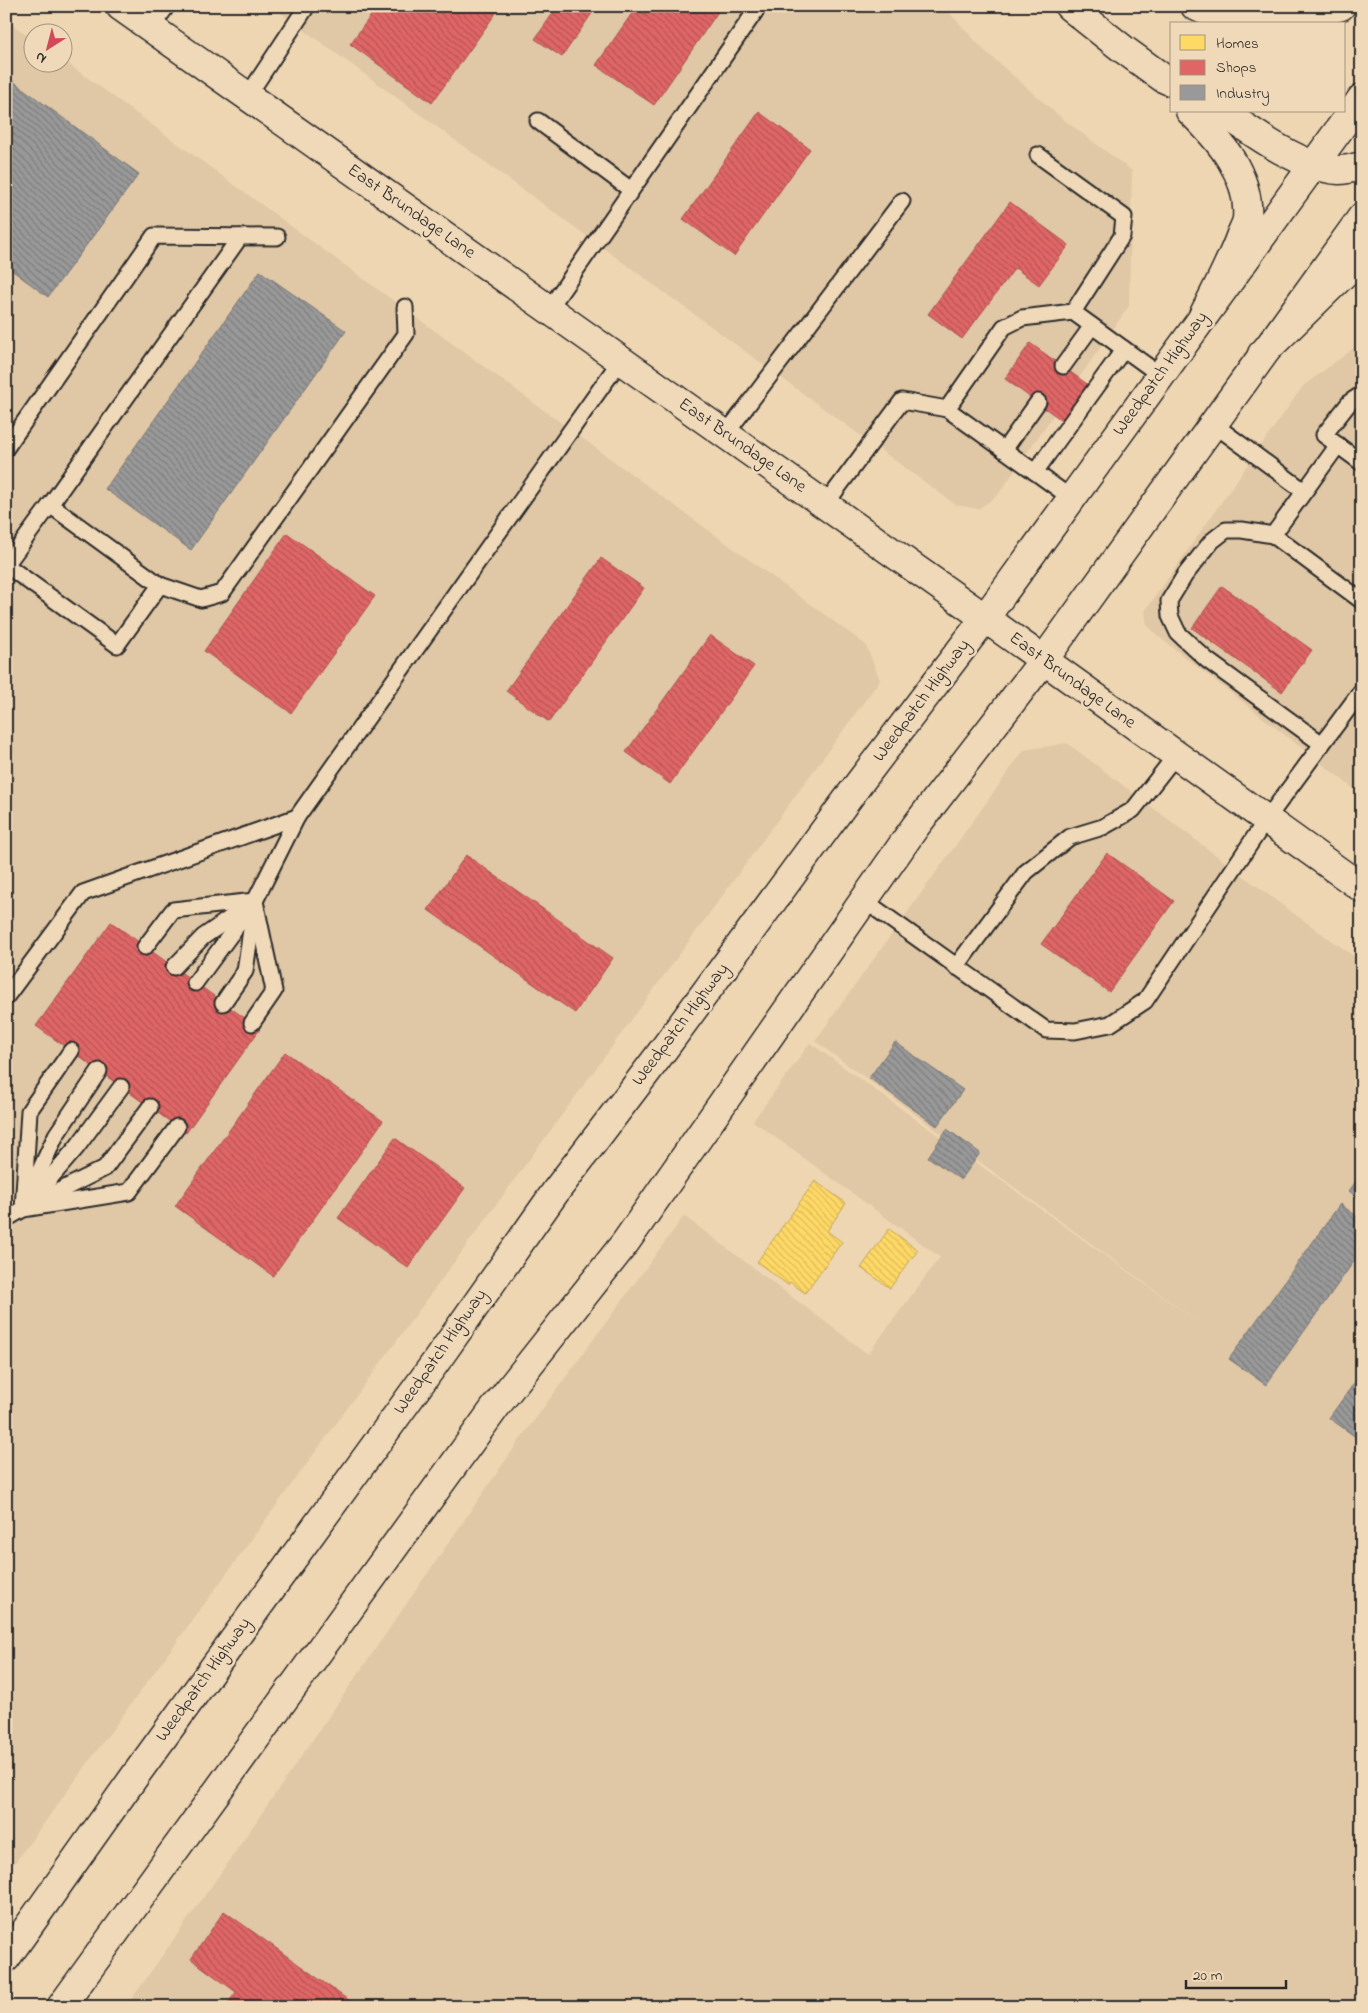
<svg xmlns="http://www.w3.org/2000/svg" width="1368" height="2013" viewBox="0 0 1368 2013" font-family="'Indie Flower',sans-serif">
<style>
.built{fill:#e0c7a5}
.homes{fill:url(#homes-back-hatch);stroke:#bfa554}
.shops{fill:url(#shops-back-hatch);stroke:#aa5454}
.industry{fill:url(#industry-back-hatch);stroke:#787878}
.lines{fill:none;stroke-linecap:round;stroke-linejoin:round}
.lane-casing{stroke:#2b2b2b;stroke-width:19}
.secondary-casing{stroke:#2b2b2b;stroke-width:31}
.primary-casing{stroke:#2b2b2b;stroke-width:31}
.highway-casing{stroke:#2b2b2b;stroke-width:31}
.lane{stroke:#f0d9b9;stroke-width:15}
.secondary{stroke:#f0d9b9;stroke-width:28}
.primary{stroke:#f0d9b9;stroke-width:28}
.highway{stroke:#f0d9b9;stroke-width:28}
.labels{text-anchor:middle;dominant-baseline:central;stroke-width:5;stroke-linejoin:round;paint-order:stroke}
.street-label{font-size:18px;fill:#2b2b2b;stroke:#f0d9b9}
</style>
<defs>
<pattern id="homes-back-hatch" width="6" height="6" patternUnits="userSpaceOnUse" patternTransform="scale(1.25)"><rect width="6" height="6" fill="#ffd966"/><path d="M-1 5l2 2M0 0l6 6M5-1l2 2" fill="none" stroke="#dbba59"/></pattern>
<pattern id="shops-back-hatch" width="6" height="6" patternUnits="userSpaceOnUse" patternTransform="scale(1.25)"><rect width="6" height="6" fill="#e06666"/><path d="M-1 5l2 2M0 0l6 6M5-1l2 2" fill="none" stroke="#b65454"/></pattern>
<pattern id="industry-back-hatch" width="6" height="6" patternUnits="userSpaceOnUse" patternTransform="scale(1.25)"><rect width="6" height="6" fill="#999"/><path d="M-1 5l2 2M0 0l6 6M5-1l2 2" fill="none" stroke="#7d7d7d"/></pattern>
</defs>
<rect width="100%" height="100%" fill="#efd6b3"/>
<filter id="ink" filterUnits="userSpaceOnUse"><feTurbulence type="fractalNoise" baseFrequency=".02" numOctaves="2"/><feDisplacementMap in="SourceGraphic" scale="10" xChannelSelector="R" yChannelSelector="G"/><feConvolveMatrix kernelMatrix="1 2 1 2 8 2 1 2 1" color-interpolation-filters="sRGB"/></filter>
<g filter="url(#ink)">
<g class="built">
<path d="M271 6H943L983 49 1059 116 1132 171 1129 306 997 496 978 509 956 505Z"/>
<path d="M6 20 32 39V62H62L63 60 866 645 880 680 6 1875Z"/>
<path d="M1362 342V795L1159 637 1147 625 1145 611 1303 386Z"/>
<path d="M1067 743 1286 908 1362 962V2007H126L222 1871 519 1441 684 1216 868 1354 940 1257 753 1121 810 1043 1213 1333 815 1041 1024 750Z"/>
</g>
<g class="homes">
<path d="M815 1181 846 1203 827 1231 842 1242 805 1293 790 1282 788 1285 757 1262Z"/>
<path d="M889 1229 918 1250 890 1288 861 1268Z"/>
</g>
<g class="shops">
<path d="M378 6H501L432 103 350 44Z"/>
<path d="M558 6H597L562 57 535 39Z"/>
<path d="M637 6H722L654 105 596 65Z"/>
<path d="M759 112 810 149 734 256 683 219Z"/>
<path d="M1010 202 1069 245 1039 285 1015 268 962 339 928 314Z"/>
<path d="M1030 343 1090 386 1064 422 1005 379Z"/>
<path d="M287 533 375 596 291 713 204 651Z"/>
<path d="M601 558 644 588 549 722 506 691Z"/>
<path d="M1222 586 1312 650 1282 692 1192 628Z"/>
<path d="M710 635 754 666 670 784 626 752Z"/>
<path d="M1107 853 1174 901 1109 992 1041 944Z"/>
<path d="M466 855 613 958 575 1013 428 910Z"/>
<path d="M111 922 260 1029 186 1133 36 1026Z"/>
<path d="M285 1052 383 1121 273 1276 175 1206Z"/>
<path d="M395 1138 465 1188 408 1268 338 1218Z"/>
<path d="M224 1911 358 2007H225L236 1992 191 1959Z"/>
</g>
<g class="industry">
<path d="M6 76 139 174 48 297 6 266Z"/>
<path d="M260 271 346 331 191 550 105 489Z"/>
<path d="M895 1042 963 1090 937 1126 869 1078Z"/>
<path d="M947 1129 980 1153 961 1180 928 1157Z"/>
<path d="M1359 1177 1362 1179 1361 1200 1349 1191Z"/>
<path d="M1340 1204 1362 1220V1250L1266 1385 1229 1359Z"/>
<path d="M1362 1372V1437L1360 1440 1329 1418Z"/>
</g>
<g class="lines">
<g class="lane-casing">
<g id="lane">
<path d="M151 28 167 6"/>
<path d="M247 97 307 6"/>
<path d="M538 121 631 190"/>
<path d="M1038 155 1124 217 1122 236 1073 312 1160 375"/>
<path d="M549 309 759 6"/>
<path d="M1063 366 1092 326"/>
<path d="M1362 394 1350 402 1324 435 1362 463"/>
<path d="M947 409 1035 472 1124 349"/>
<path d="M1212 423 1304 491"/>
<path d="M725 435 902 201"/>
<path d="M1338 445 1273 535 1362 601"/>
<path d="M6 448 154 236 277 237"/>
<path d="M1004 450 1038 402"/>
<path d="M1035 472 1071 498"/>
<path d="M825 505 902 401 947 409 1004 327 1022 318 1073 312"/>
<path d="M1273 535 1242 530H1226L1212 541 1185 575 1169 601 1170 616 1178 633 1207 660 1322 744"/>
<path d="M6 565 117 645 160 585 50 505 240 237"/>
<path d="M6 565 50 505"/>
<path d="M160 585 201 599 222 593 406 334 405 307"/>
<path d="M865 901 1046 1030 1075 1031 1110 1024 1145 1001 1266 820 1362 690"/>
<path d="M145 947 173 910 255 901"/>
<path d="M174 967 203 937 246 907"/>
<path d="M956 967 1026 872 1070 837 1103 827 1133 810 1176 755"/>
<path d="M195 983 255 901 297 817"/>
<path d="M6 997 83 893 297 817 620 361"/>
<path d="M223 1003 245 971 254 909"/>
<path d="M252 1023 274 991 255 901"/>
<path d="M34 1197 77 1147 121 1087"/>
<path d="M26 1201 56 1135 99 1071"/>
<path d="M23 1209 129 1192 177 1127"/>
<path d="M23 1209 29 1111 71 1051"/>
<path d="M6 1219 23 1209 105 1168 150 1107"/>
</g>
</g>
<g class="secondary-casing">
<path id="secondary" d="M120 6 985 618 1362 888"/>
</g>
<g class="primary-casing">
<g id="primary">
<path d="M6 1958 137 1773 435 1363 556 1191 658 1057 860 782 985 618 1362 98"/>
<path d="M61 2007 497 1405 625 1243 915 827 1043 661 1362 217"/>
</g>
</g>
<g class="highway-casing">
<g id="highway">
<path d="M1069 6 1123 49 1163 78 1172 82"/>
<path d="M1195 6C1238 28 1297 22 1341 6"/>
<path d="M1190 111C1219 139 1251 176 1247 219 1246 225 1242 231 1240 237 1230 264 1216 290 1203 316"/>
<path d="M1222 111C1253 133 1301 168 1339 170 1346 170 1354 168 1362 166"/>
<path d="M1262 354 1362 256"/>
</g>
</g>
<use href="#lane" class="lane"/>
<use href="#secondary" class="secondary"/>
<use href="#primary" class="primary"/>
<use href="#highway" class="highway"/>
</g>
</g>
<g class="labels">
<g class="street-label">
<text transform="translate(411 212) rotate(35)">East Brundage Lane</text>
<text transform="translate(1161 374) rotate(-54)">Weedpatch Highway</text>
<text transform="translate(742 446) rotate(35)">East Brundage Lane</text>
<text transform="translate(1072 681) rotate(36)">East Brundage Lane</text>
<text transform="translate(922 701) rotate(-53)">Weedpatch Highway</text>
<text transform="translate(681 1025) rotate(-53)">Weedpatch Highway</text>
<text transform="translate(441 1352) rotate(-55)">Weedpatch Highway</text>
<text transform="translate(204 1680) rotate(-54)">Weedpatch Highway</text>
</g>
</g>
<rect width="1368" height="2013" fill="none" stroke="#f0d9b9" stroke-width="25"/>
<rect x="12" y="12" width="1343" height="1988" fill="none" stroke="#2b2b2b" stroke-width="2" filter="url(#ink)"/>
<rect x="1170" y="22" width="175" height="90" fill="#f0d9b9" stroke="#a19380"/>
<rect x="1180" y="35" width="25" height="15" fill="#ffd966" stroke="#a19380"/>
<text x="1216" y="48" font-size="15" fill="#2b2b2b">Homes</text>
<rect x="1180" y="60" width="25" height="15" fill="#e06666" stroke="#a19380"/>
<text x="1216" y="72" font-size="15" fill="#2b2b2b">Shops</text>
<rect x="1180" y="85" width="25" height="15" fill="#999999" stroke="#a19380"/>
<text x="1216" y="98" font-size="15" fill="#2b2b2b">Industry</text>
<g transform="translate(48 48) rotate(216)"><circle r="24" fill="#f0d9b9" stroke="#a19380"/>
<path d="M0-4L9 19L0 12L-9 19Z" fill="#d1495b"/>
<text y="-8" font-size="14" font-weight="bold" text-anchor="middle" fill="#2b2b2b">N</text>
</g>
<path d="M1186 1980v8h100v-8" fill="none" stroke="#2b2b2b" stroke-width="2.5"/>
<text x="1193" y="1980" font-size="15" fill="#2b2b2b" stroke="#f0d9b9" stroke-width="4" paint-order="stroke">20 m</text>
</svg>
